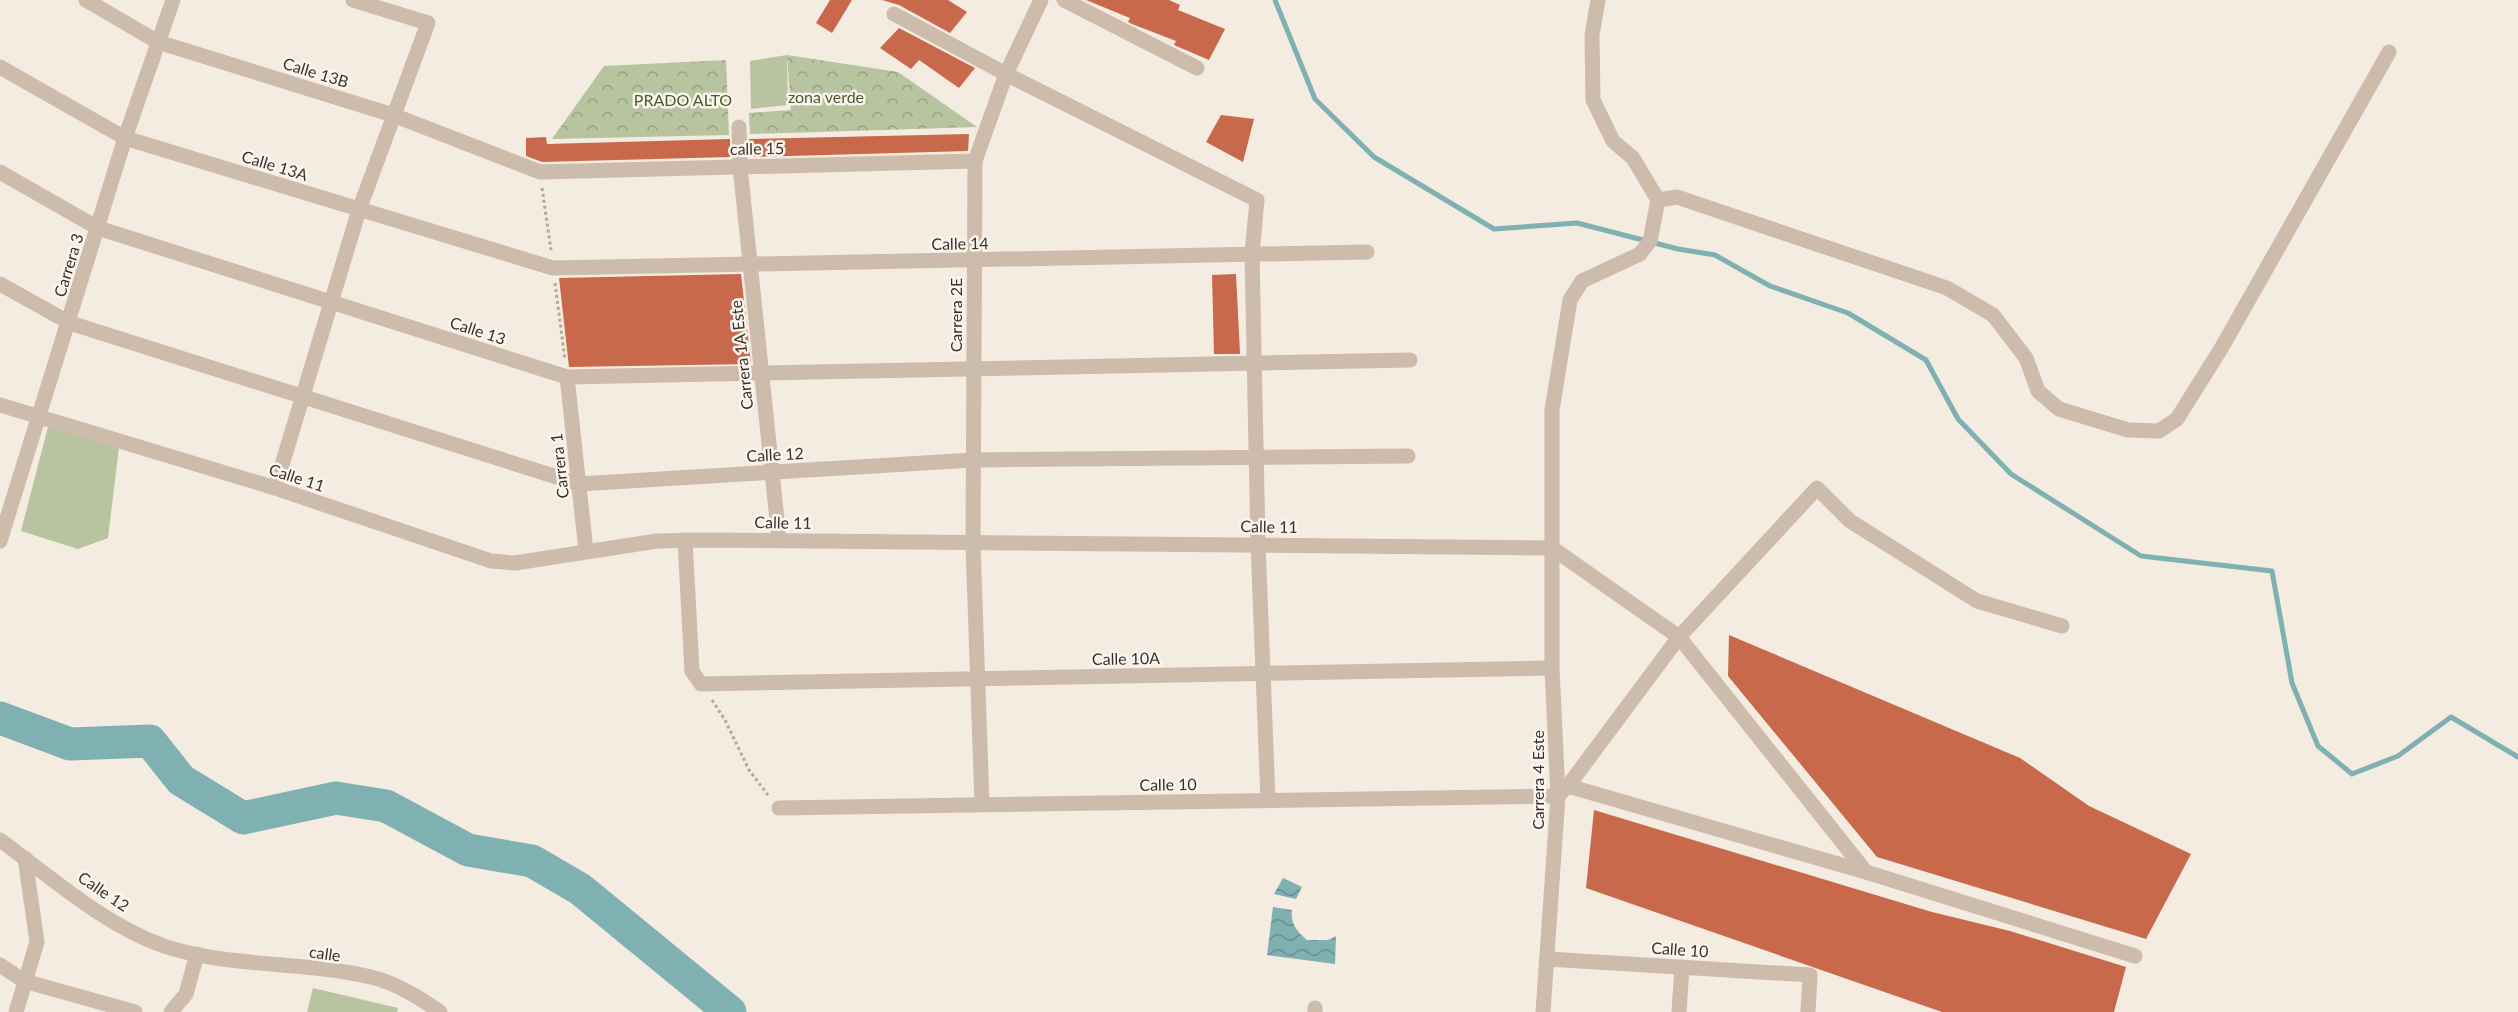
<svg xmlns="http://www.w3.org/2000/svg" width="2518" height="1012" viewBox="0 0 2518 1012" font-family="Lato,sans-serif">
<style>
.grass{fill:#b8c4a0}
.park{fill:url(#park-crowns)}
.water{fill:url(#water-waves)}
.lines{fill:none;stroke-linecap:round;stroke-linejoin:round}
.stream{stroke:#7fb0b2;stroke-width:5}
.river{stroke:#7fb0b2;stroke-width:33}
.building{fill:#c8694b}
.path{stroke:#b9a596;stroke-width:3;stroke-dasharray:3 3;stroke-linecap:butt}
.minor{stroke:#cdbbac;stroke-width:15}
.labels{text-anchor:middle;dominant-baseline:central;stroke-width:5;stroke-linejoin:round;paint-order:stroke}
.street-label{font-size:16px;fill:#3b302b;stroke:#fbf5ee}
.park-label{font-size:16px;fill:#4a5a2e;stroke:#fbf5ee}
</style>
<defs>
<pattern id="park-crowns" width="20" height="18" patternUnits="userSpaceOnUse" patternTransform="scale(1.5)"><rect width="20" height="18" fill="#b8c4a0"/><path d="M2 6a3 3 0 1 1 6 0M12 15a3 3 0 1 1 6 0" fill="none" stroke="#97a083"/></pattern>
<pattern id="water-waves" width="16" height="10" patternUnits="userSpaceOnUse" patternTransform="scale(1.5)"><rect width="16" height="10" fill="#7fb0b2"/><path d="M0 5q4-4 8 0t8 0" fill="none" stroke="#699091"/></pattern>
</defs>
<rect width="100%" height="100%" fill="#f4ebe1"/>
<g class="grass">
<path d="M787 55 788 105 751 109 750 61Z"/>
<path d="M49 423 119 447 108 538 78 549 21 531Z"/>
<path d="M313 988 398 1008 397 1012H307Z"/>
</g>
<g class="park">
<path d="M787 55 898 72 977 127 750 134 749 113 791 110Z"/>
<path d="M726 60 729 135 552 139 604 66Z"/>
</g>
<g class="water">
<path d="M1283 878 1302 887 1296 899 1274 894Z"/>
<path d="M1273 907 1292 910C1290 923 1297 932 1307 940H1328L1336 936 1335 964 1267 955Z"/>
</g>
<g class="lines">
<path class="stream" d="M1275 0 1315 99 1374 157 1494 229 1577 223 1678 249 1715 255 1770 286 1848 313 1926 360 1958 419 2011 474 2141 556 2272 571 2292 683 2318 746 2352 774 2398 756 2451 717 2518 757"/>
<path class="river" d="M0 718 70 744 150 741 181 780 243 818 336 798 386 806 468 850 532 861 580 889 730 1012"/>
</g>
<g class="building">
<path d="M830 0H852L832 33 816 23Z"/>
<path d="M882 0H948L967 12 950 33 899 5Z"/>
<path d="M1086 0H1169L1180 5 1178 10 1225 29 1209 60 1174 45 1176 41 1132 24 1128 22 1130 18Z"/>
<path d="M899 28 975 68 959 88 919 60 911 69 880 48Z"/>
<path d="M1221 115 1254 119 1243 162 1206 142Z"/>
<path d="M969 134 968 151 750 157 749 139Z"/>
<path d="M546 137 547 144 730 139V157L542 162 526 156V138Z"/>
<path d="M741 274 751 364 569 367 559 278Z"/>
<path d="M1236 274 1240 354H1214L1212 275Z"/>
<path d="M1729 635 2020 758 2089 806 2191 854 2146 939 1877 857 1728 676Z"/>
<path d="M1594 810 1932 912 2010 931 2126 967 2114 1012H1942L1586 888Z"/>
</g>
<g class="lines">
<g class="path">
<path d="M542 188 551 250"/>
<path d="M555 283 565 360"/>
<path d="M712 700 725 720 749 770 768 795"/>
</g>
<g class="minor">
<path d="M86 0 158 42 393 115 540 172 975 161"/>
<path d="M1041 0 1006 74 1257 200 1252 254 1258 543 1268 800"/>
<path d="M1064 0 1197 68"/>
<path d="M894 14 1006 74 975 161 973 544 982 804"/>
<path d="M0 67 125 138 553 268 1367 252"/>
<path d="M739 127 740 167 779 539"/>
<path d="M0 172 98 228 567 377 1410 360"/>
<path d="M1658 200 1677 197 1947 288 1993 315 2026 358 2038 391 2059 409 2128 430 2159 431 2177 419 2222 347 2389 52"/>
<path d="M0 284 70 323 579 484 973 460 1408 456"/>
<path d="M567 377 586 551"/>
<path d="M0 405 275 488 491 561 515 563 657 541 699 540 1552 548"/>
<path d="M275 488 359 210 428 23 353 0"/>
<path d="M685 540 692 671 701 684 1552 668"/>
<path d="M0 541 125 138 173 0"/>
<path d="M1552 548 1679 637 1866 872"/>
<path d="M1568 786 1679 637 1817 488 1850 521 1977 601 2062 626"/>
<path d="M779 808 1558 796 1568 786 1866 872 2135 956"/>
<path d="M0 840C51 877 104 925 164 946 230 968 304 961 371 977 396 983 419 997 440 1012"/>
<path d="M1548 959 1810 975 1808 1012"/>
<path d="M0 965 24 981 135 1012"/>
<path d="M1315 1008V1012"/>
<path d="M16 1012 37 942 25 858"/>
<path d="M171 1012 186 994 197 954"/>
<path d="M1543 1012 1558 796 1552 668V410L1570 300 1582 281 1640 254 1650 241 1658 200 1633 158 1613 141 1593 100 1592 35 1598 0"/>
<path d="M1679 1012 1682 967"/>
</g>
</g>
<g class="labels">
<g class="street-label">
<text transform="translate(316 72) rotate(17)">Calle 13B</text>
<text transform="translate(757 148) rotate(-1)">calle 15</text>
<text transform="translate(275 165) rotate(17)">Calle 13A</text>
<text transform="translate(960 243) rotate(-1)">Calle 14</text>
<text transform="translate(68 265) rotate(-73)">Carrera 3</text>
<text transform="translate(955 315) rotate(-90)">Carrera 2E</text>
<text transform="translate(478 330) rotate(18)">Calle 13</text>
<text transform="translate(741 355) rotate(-96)">Carrera 1A Este</text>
<text transform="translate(775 454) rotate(-3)">Calle 12</text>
<text transform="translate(559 466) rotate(-96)">Carrera 1</text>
<text transform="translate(297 477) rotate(18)">Calle 11</text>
<text transform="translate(783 522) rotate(1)">Calle 11</text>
<text transform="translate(1269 526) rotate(1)">Calle 11</text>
<text transform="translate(1126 658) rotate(-1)">Calle 10A</text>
<text transform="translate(1537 780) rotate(-90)">Carrera 4 Este</text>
<text transform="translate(1168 784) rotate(-1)">Calle 10</text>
<text transform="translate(104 891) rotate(34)">Calle 12</text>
<text transform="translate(1680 949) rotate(4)">Calle 10</text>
<text transform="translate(325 953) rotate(8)">calle</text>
</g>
<g class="park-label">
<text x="826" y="96">zona verde</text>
<text x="683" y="99">PRADO ALTO</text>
</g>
</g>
</svg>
